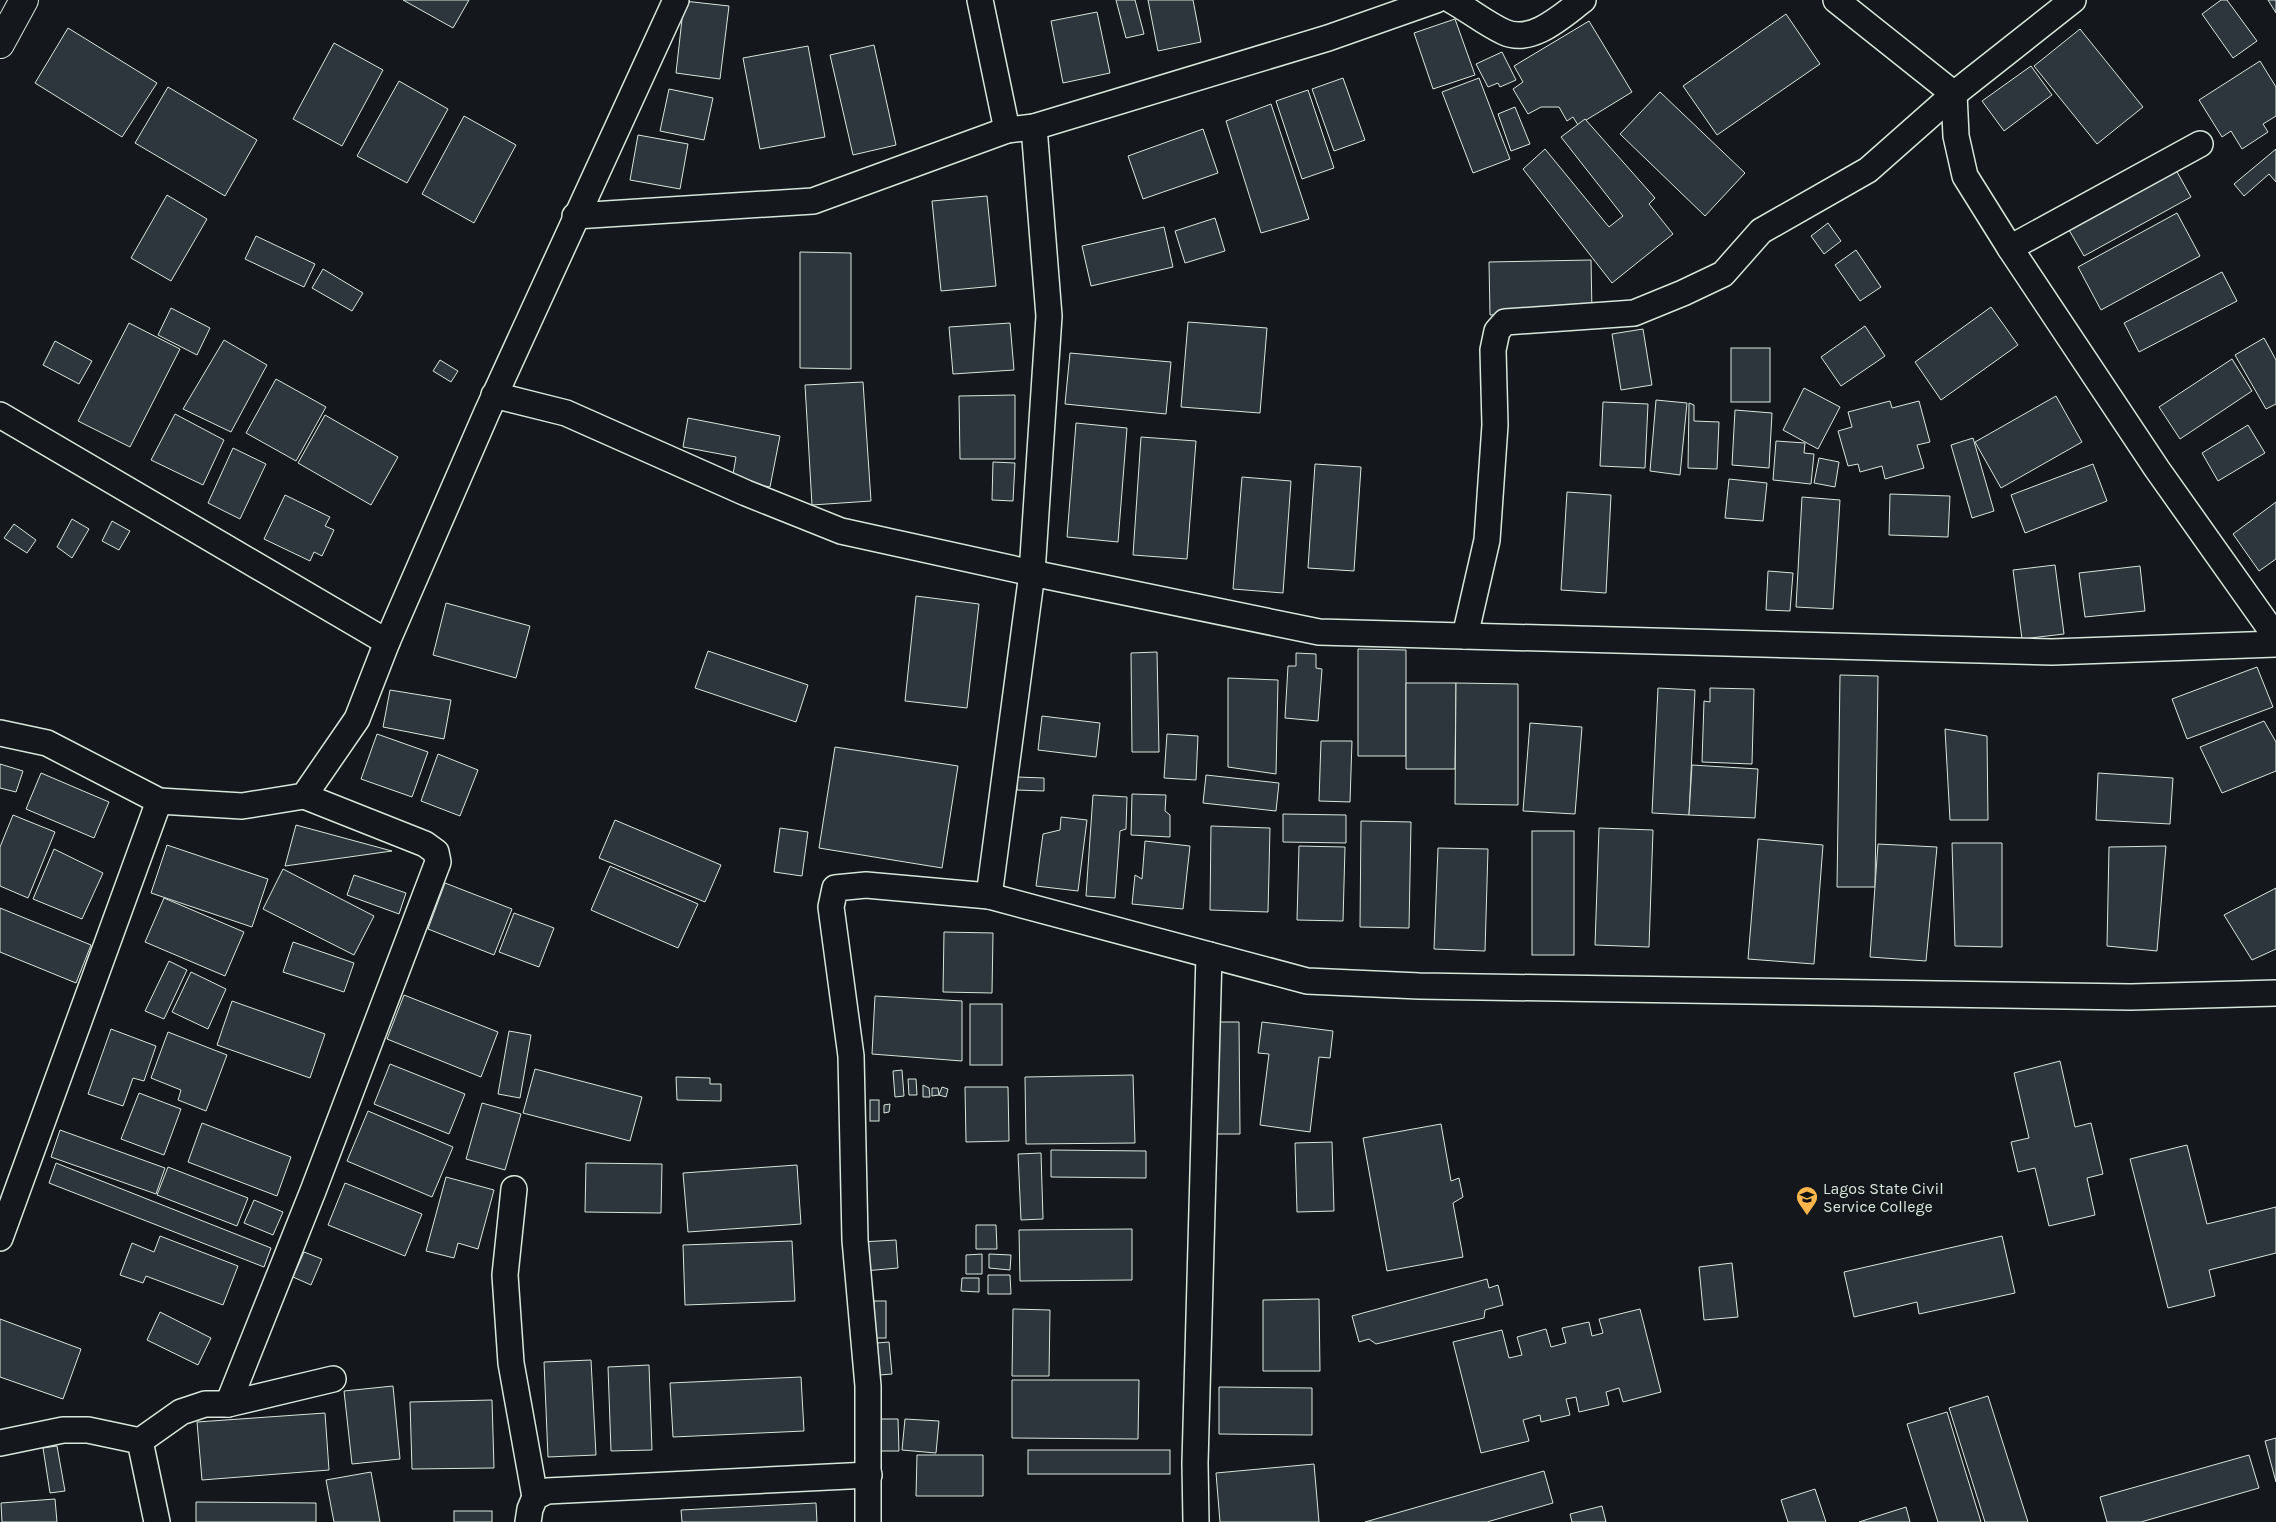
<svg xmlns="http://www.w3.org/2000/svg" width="2276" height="1522" viewBox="0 0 2276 1522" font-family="Karla,sans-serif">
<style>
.building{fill:#2c363c;stroke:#d8e6dc}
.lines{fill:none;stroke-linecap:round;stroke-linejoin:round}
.minor-casing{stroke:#d8e6dc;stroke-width:28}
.tertiary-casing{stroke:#d8e6dc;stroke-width:30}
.minor{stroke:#14181c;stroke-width:25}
.tertiary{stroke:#14181c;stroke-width:28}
.labels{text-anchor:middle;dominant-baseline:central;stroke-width:4;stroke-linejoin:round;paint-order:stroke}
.poi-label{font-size:16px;fill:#d8e6dc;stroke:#14181c;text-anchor:start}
</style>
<rect width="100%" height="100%" fill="#14181c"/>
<g class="building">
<path d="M403 0H469L453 28Z"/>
<path d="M1116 0H1135L1144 34 1126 38Z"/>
<path d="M1148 0H1193L1201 42 1158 51Z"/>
<path d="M2221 0H2227L2257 41 2233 58 2202 14Z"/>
<path d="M2268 0H2276V13Z"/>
<path d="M684 1 729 6 720 79 676 73Z"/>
<path d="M1097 12 1110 73 1063 83 1051 21Z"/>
<path d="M1786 14 1820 64 1717 135 1683 86Z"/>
<path d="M1455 19 1475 75 1433 89 1414 33Z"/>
<path d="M1589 21 1632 92 1578 125 1573 117 1567 121 1559 107H1541L1528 114 1513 89 1523 82 1514 66Z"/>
<path d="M68 28 157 83 122 137 35 83Z"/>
<path d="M2080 29 2143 107 2097 144 2034 66Z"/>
<path d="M334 43 383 70 342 146 293 119Z"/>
<path d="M874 45 896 145 853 155 830 55Z"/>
<path d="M808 46 825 137 760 149 743 58Z"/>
<path d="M1502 52 1516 80 1500 87 1498 83 1488 87 1476 64Z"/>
<path d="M2260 61 2276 87V116L2263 124 2268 132 2242 149 2231 131 2222 137 2199 100Z"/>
<path d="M2031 66 2052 95 2004 131 1982 101Z"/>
<path d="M1343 78 1365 140 1334 151 1312 89Z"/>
<path d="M1479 78 1510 159 1473 173 1442 92Z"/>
<path d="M399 81 448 109 407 183 357 156Z"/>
<path d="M168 87 257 140 225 196 135 143Z"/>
<path d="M669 89 713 98 704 140 660 131Z"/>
<path d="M1308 90 1334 168 1302 179 1276 101Z"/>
<path d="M1660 92 1745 173 1705 216 1620 134Z"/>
<path d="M1271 104 1309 219 1261 233 1226 121Z"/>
<path d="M1515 107 1530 144 1511 151 1498 114Z"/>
<path d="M464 116 516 145 474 223 422 194Z"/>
<path d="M1585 119 1655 198 1649 204 1673 234 1612 283 1523 169 1545 149 1609 227 1623 216 1561 137Z"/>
<path d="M1203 129 1218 173 1143 199 1128 156Z"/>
<path d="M638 135 688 144 680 189 630 180Z"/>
<path d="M2276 149V182L2269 174 2244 196 2234 184Z"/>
<path d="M2176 170 2191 197 2084 256 2069 230Z"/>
<path d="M167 195 207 219 171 281 131 258Z"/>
<path d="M987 196 996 286 941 291 932 201Z"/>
<path d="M2177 213 2200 256 2101 310 2078 267Z"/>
<path d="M1215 218 1225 251 1185 263 1175 231Z"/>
<path d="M1828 223 1841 241 1824 254 1811 236Z"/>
<path d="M1164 227 1173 267 1091 286 1082 246Z"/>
<path d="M256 236 315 264 304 287 245 259Z"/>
<path d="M1856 250 1881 287 1860 301 1835 265Z"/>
<path d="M800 252 851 253V369L800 368Z"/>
<path d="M1591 260 1592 313 1490 315 1489 262Z"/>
<path d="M323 269 363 293 352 311 312 288Z"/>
<path d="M2222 272 2237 301 2139 352 2124 323Z"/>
<path d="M1991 307 2018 345 1941 400 1915 362Z"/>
<path d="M171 308 210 328 197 355 158 335Z"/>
<path d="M1188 322 1267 328 1260 413 1181 407Z"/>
<path d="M129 323 180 349 130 447 78 421Z"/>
<path d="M1010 323 1014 370 953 374 949 327Z"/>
<path d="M1865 326 1885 356 1841 386 1821 357Z"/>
<path d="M1643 329 1652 385 1621 390 1612 334Z"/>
<path d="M2264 338 2276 360V404L2266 409 2235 355Z"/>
<path d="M224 340 267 365 231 432 183 409Z"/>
<path d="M55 341 92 361 79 384 43 365Z"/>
<rect x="1731" y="348" width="39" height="54"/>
<path d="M1070 353 1171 362 1166 414 1065 404Z"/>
<path d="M2232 359 2252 391 2180 439 2159 407Z"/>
<path d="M440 360 458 371 451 382 433 371Z"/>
<path d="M276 379 326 407 296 461 246 433Z"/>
<path d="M863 382 871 501 812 505 805 385Z"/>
<path d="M1804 388 1840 407 1818 449 1783 430Z"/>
<path d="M1015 395V459H960L959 396Z"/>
<path d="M2056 396 2082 442 2001 488 1975 442Z"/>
<path d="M1656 400 1687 403 1680 475 1650 471Z"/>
<path d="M1890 401 1892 408 1919 401 1930 442 1917 445 1924 468 1885 479 1882 466 1860 472 1858 464 1848 466 1838 431 1852 427 1848 412Z"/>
<path d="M1603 402 1648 404 1645 468 1600 466Z"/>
<path d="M1689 403 1694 405V421L1719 422 1717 469 1688 468Z"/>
<path d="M1735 410 1772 413 1769 468 1732 465Z"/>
<path d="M175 414 224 440 203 485 151 460Z"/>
<path d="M325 415 398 457 371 505 298 463Z"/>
<path d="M688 418 780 436 770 487 732 480 736 457 683 447Z"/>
<path d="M1076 423 1127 428 1118 542 1067 537Z"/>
<path d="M2248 425 2265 453 2218 481 2202 453Z"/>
<path d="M1141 437 1196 441 1187 559 1133 555Z"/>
<path d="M1973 438 1994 511 1972 518 1951 445Z"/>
<path d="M1776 441 1805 443 1804 453 1814 454 1811 484 1773 480Z"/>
<path d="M233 448 266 464 240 519 208 503Z"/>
<path d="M1819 458 1839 462 1835 487 1814 483Z"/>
<path d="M993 462 1015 463 1013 501 992 500Z"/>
<path d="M1315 464 1361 467 1354 571 1308 568Z"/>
<path d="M2093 464 2107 501 2025 533 2011 495Z"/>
<path d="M1242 477 1291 481 1283 593 1233 589Z"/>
<path d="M1729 479 1767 483 1763 521 1725 518Z"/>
<path d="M1567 492 1611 495 1606 593 1561 590Z"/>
<path d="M1890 494 1950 496 1948 537 1889 535Z"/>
<path d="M285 495 330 517 325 526 334 530 322 556 314 552 310 561 264 539Z"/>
<path d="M1802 497 1840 500 1833 609 1796 607Z"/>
<path d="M2276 502V559L2259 571 2233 534Z"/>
<path d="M72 519 89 529 72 558 57 547Z"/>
<path d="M112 521 130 531 119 550 102 541Z"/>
<path d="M14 524 36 540 27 553 4 538Z"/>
<path d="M2055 565 2064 634 2022 639 2013 570Z"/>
<path d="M2140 566 2145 611 2085 617 2079 573Z"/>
<path d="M1768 571 1793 573 1790 611 1766 610Z"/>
<path d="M916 596 979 604 967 708 905 701Z"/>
<path d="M446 603 530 626 516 678 433 655Z"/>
<path d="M1358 649 1406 650V756H1358Z"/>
<path d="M708 651 808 685 796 722 695 688Z"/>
<path d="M1157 652 1159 752H1132L1131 653Z"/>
<path d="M1296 653 1316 654V668L1322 669 1318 721 1285 718 1288 666H1296Z"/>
<path d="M2257 667 2273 707 2187 739 2172 699Z"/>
<path d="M1840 675 1878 676 1875 887H1837Z"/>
<path d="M1228 678 1278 680 1276 774 1228 767Z"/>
<path d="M1406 683H1456L1455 769H1406Z"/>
<path d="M1456 683 1518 684V805L1455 804Z"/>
<path d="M1658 688 1695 690 1689 815 1652 813Z"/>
<path d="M1710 688 1754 689 1752 764 1702 762 1704 701 1710 702Z"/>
<path d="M390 690 451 700 444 739 383 727Z"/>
<path d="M1042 716 1100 723 1096 757 1038 750Z"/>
<path d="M2264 721 2276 742V771L2222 793 2200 747Z"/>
<path d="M1530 723 1582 727 1575 814 1523 811Z"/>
<path d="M1945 729 1987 736 1988 820H1950Z"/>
<path d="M377 734 428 752 412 797 361 779Z"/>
<path d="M1167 734 1198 736 1196 780 1164 778Z"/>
<path d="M1321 741H1352L1350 802 1319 801Z"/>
<path d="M835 747 958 766 942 868 819 848Z"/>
<path d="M438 754 478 770 460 816 421 801Z"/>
<path d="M0 764 23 771 16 792 0 788Z"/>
<path d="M1692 765 1758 769 1755 818 1689 815Z"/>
<path d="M41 773 109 802 94 838 26 809Z"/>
<path d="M2098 773 2173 778 2170 824 2096 820Z"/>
<path d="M1206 775 1279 783 1276 811 1203 803Z"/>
<path d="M1017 777 1044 778V791L1017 790Z"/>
<path d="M1132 794 1166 795 1165 811 1170 815V837L1131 835Z"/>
<path d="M1093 795 1127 797 1126 829 1120 831 1115 898 1086 896Z"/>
<path d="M1283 814 1346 815V843L1283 842Z"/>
<path d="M13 815 55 832 28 898 0 886V847Z"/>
<path d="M1061 817 1087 820 1078 891 1036 886 1043 834 1060 830Z"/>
<path d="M615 820 721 865 705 902 599 858Z"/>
<path d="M1361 821 1411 822 1409 928 1360 927Z"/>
<path d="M296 825 392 851 285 866Z"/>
<path d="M1211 826 1270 828 1268 912 1210 910Z"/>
<path d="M780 828 808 832 802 876 774 872Z"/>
<path d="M1599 828 1653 830 1649 947 1595 945Z"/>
<rect x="1532" y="831" width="42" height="124"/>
<path d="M1758 839 1823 845 1814 964 1748 959Z"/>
<path d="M1145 841 1190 846 1183 909 1132 904 1135 875 1142 879Z"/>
<path d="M1952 843H2002V947L1955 946Z"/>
<path d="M1878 844 1937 847 1926 961 1870 957Z"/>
<path d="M167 845 268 879 252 927 151 893Z"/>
<path d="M1299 846 1345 847 1343 921 1297 920Z"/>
<path d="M2166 846 2157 951 2107 946 2109 847Z"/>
<path d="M1438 848 1488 849 1485 951 1434 949Z"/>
<path d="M54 849 103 873 82 919 33 899Z"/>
<path d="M610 866 698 904 678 948 591 910Z"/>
<path d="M283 869 374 916 354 955 263 909Z"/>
<path d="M354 875 406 893 399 914 347 895Z"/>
<path d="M445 883 512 909 494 955 428 929Z"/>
<path d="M2276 888V949L2252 960 2224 915Z"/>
<path d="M164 898 244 932 225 976 145 942Z"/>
<path d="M0 908 91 945 76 983 0 952Z"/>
<path d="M514 913 554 928 539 967 499 952Z"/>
<path d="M944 932 993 933 992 993 943 992Z"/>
<path d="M293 942 354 963 344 992 283 972Z"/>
<path d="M169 961 187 970 164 1019 145 1011Z"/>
<path d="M191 972 226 989 208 1029 172 1012Z"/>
<path d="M404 995 498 1032 481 1077 387 1039Z"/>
<path d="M875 996 962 1001V1061L872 1054Z"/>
<path d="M232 1001 325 1034 310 1078 217 1045Z"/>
<rect x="970" y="1004" width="32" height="61"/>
<path d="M1211 1022H1239L1240 1134H1211Z"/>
<path d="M1262 1022 1333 1031 1330 1058 1319 1057 1310 1132 1260 1125 1269 1054 1258 1053Z"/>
<path d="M111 1029 156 1046 144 1081 133 1078 123 1106 88 1094Z"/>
<path d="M509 1031 531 1035 520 1098 498 1094Z"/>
<path d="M168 1032 227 1055 206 1111 178 1100 181 1090 151 1078Z"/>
<path d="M2060 1061 2075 1127 2091 1123 2103 1174 2087 1178 2095 1215 2049 1226 2035 1168 2018 1172 2011 1142 2029 1138 2014 1073Z"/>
<path d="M390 1064 465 1094 449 1134 374 1104Z"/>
<path d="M535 1069 642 1097 630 1141 523 1113Z"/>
<path d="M902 1070 904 1096 895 1097 893 1071Z"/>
<path d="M1133 1075 1135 1143 1026 1144 1025 1077Z"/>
<path d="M676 1077 710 1078V1084H721V1101L677 1100Z"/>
<path d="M908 1079H916L917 1095H909Z"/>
<path d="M923 1085 929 1088 930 1097H923Z"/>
<path d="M942 1087 948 1089 946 1097 939 1095Z"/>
<path d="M965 1087H1008L1009 1141 966 1142Z"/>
<path d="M932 1088H938L939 1095 932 1096Z"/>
<path d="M139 1093 181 1109 164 1155 121 1139Z"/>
<rect x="870" y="1100" width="9" height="21"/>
<path d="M482 1103 521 1114 505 1170 466 1159Z"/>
<path d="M890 1104 889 1112 884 1113V1105Z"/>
<path d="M368 1111 453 1147 432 1197 347 1161Z"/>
<path d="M202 1123 291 1157 277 1196 188 1162Z"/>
<path d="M1441 1124 1451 1181 1459 1178 1463 1197 1453 1203 1463 1257 1387 1271 1363 1138Z"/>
<path d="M60 1130 165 1168 156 1194 51 1157Z"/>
<path d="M1332 1142 1334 1211 1297 1212 1295 1143Z"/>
<path d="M2187 1145 2207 1224 2276 1207V1253L2209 1270 2215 1296 2168 1308 2130 1159Z"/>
<path d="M1051 1150 1146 1151V1178L1051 1177Z"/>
<path d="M1041 1153 1043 1219 1021 1220 1018 1154Z"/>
<path d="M56 1163 271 1248 264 1267 49 1183Z"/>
<path d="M586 1163 662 1164 661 1213 585 1212Z"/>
<path d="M797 1165 801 1224 688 1232 683 1173Z"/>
<path d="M168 1167 248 1198 237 1226 157 1195Z"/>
<path d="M446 1177 494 1190 478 1249 458 1243 454 1258 426 1251Z"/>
<path d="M345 1183 422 1214 405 1256 328 1225Z"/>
<path d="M254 1200 283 1212 273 1235 244 1223Z"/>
<path d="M976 1225H996L997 1249H976Z"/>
<path d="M1132 1229V1280L1020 1281 1019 1230Z"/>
<path d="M160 1236 238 1266 223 1305 146 1276 143 1283 120 1275 132 1243 154 1252Z"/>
<path d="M2002 1236 2015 1293 1919 1314 1917 1302 1854 1317 1844 1272Z"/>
<path d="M896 1240 898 1268 864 1271 861 1242Z"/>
<path d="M792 1241 795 1301 685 1305 683 1245Z"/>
<path d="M304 1252 322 1259 311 1285 293 1277Z"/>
<path d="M982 1254V1274H966V1255Z"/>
<path d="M989 1254 1011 1255 1010 1270 989 1268Z"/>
<path d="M1732 1263 1738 1317 1704 1320 1699 1267Z"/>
<path d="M988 1275H1010L1011 1294H988Z"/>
<path d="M962 1278H979V1292L961 1291Z"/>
<path d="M1487 1279 1489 1288 1498 1285 1503 1305 1485 1310 1484 1318 1376 1344 1369 1339 1359 1342 1352 1316Z"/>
<path d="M1319 1299 1320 1371H1263V1300Z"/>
<rect x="874" y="1301" width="12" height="37"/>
<path d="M1013 1309 1050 1310 1049 1376H1012Z"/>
<path d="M1640 1309 1661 1392 1623 1402 1619 1388 1606 1392 1609 1405 1579 1412 1576 1397 1566 1399 1570 1415 1541 1422 1540 1415 1523 1420 1529 1441 1481 1453 1453 1342 1502 1330 1509 1358 1522 1355 1517 1337 1546 1329 1551 1347 1566 1343 1562 1328 1589 1322 1592 1336 1603 1333 1599 1319Z"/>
<path d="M160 1312 211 1338 198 1365 147 1340Z"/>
<path d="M0 1319 81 1349 63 1399 0 1377Z"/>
<path d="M889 1342 892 1374 880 1375 877 1343Z"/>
<path d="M591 1360 596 1455 548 1457 544 1362Z"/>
<path d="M649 1365 652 1450 611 1451 608 1367Z"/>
<path d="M801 1377 804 1431 673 1437 670 1383Z"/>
<path d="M1012 1380H1139L1138 1439 1012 1438Z"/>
<path d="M393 1386 400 1459 352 1464 344 1391Z"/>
<path d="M1219 1387 1312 1388V1435L1219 1434Z"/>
<path d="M1988 1396 2028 1522H1985L1949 1408Z"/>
<path d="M492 1400 494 1468 412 1469 410 1402Z"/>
<path d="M1947 1412 1981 1522H1938L1907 1424Z"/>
<path d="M325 1413 329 1470 202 1480 197 1422Z"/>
<path d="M875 1419H898L899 1451H875Z"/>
<path d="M905 1419 939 1421 936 1453 902 1450Z"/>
<path d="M2276 1438V1482L2265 1441Z"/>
<path d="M57 1446 65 1491 50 1493 43 1448Z"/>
<rect x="1028" y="1450" width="142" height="24"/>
<path d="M917 1455H983V1496H916Z"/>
<path d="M2249 1455 2259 1488 2141 1522H2107L2100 1497Z"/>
<path d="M1314 1464 1319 1522H1220L1216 1473Z"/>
<path d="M1544 1471 1553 1503 1487 1522H1365Z"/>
<path d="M371 1472 380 1522H334L326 1480Z"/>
<path d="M1815 1489 1826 1522H1788L1781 1500Z"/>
<path d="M55 1499 57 1522H2L1 1503Z"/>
<path d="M196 1502 316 1503V1522H196Z"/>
<path d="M816 1503 817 1522H682L681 1510Z"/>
<path d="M1602 1506 1606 1522H1572L1570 1514Z"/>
<path d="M1906 1507 1910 1522H1859Z"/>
<rect x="454" y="1511" width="38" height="11"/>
</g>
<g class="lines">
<g class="minor-casing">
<g id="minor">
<path d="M980 0 1007 130"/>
<path d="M1451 0C1469 10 1486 24 1504 32 1532 45 1563 15 1583 0"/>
<path d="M1836 0 1954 94 1956 136 1965 176 2010 248 2157 469 2276 637"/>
<path d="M575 216 813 201 1007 130 1034 127 1328 38 1436 0"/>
<path d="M2010 248 2200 144"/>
<path d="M494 395 566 413 746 493 841 531 1032 573 1319 632 2052 652 2276 644"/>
<path d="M0 415 387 642"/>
<path d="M1465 636 1487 540 1495 425 1493 350 1497 331 1505 322 1634 313 1683 293 1723 274 1761 231 1868 170 1954 94 2073 0"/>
<path d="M0 733 47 743 159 801 242 806 304 796 357 719 387 642 487 412 676 0"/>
<path d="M989 896 1032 573 1049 316 1034 127"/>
<path d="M514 1189 505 1275 511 1363 535 1497"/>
<path d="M0 1238 159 801"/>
<path d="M228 1404 313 1191 438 862 436 852 425 844 304 796"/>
<path d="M140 1441 157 1522"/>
<path d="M0 1443 63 1430H88L140 1441 181 1412 205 1404H228L333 1379"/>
<path d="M528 1522 530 1509 535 1497 547 1491 869 1475"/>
<path d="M868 1522V1386L855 1240 851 1056 831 907 835 888 866 885 989 896 1307 981 1419 986 2131 997 2276 993"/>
<path d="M1196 1522 1195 1463 1209 955"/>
</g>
</g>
<g class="tertiary-casing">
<path id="tertiary" d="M0 44 24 0"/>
</g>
<use href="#minor" class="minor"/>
<use href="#tertiary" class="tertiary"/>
</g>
<defs>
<g id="school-pin" transform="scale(1.125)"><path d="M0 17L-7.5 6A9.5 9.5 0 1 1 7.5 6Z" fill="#ffb74d" stroke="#14181c"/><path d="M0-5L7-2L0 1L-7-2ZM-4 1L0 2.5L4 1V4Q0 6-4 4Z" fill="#111"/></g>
</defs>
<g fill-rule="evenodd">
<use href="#school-pin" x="1807" y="1197"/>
</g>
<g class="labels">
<g class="poi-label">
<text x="1823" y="1188">Lagos State Civil<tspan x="1823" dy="18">Service College</tspan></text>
</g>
</g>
</svg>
